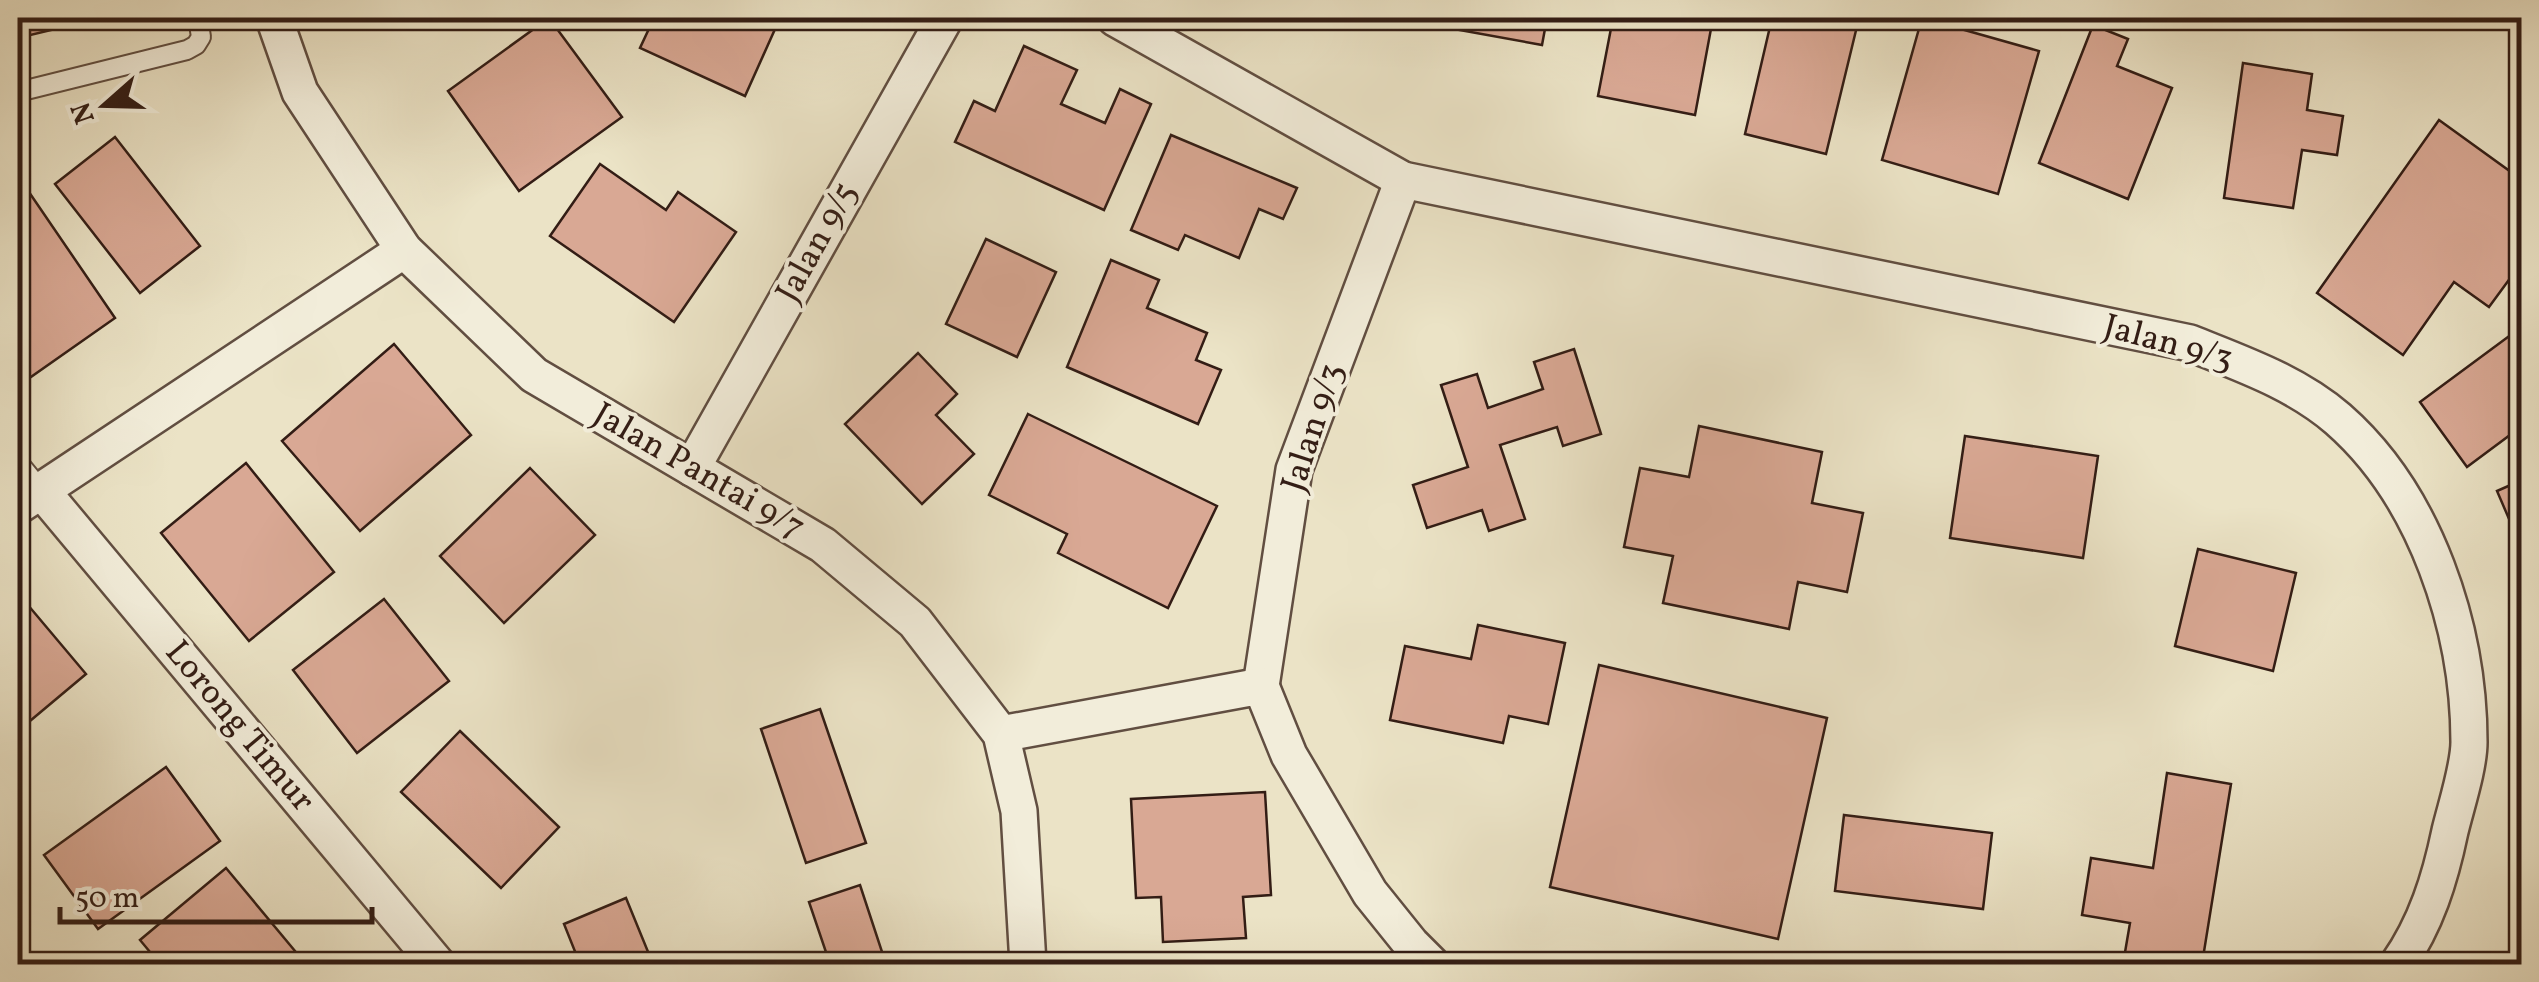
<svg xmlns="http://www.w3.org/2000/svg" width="2539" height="982" viewBox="0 0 2539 982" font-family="Vollkorn,serif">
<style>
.building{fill:#d9a894;stroke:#331d15;stroke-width:2.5}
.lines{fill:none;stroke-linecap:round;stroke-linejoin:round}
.lane-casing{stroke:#614e41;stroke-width:22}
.street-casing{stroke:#614e41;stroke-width:40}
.lane{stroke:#f2edda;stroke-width:18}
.street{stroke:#f2edda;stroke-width:35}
.labels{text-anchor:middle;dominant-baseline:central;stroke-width:8;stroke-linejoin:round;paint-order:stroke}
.street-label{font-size:35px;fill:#331d15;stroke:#f2edda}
</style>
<rect width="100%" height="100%" fill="#ebe3c6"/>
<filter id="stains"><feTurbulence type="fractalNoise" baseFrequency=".002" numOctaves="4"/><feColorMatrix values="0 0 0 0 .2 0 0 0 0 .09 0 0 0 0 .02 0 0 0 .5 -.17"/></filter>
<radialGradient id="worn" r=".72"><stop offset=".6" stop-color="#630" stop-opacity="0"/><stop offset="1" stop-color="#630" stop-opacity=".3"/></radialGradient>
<g class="building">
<path d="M18 18H101L18 38Z"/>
<path d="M549 18 622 117 519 191 448 91Z"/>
<path d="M654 18H780L745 96 640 48Z"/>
<path d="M1456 18H1547L1542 45 1454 29Z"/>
<path d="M1613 18H1713L1695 115 1598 96Z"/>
<path d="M1772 18H1859L1826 154 1745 134Z"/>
<path d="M1922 18 2039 51 1998 194 1882 160Z"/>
<path d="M2093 25 2128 39 2117 66 2172 88 2128 199 2039 163Z"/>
<path d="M1024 46 1077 70 1061 104 1105 123 1120 89 1151 104 1104 210 955 142 974 101 995 111Z"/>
<path d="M2243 63 2312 74 2307 110 2343 116 2337 155 2302 150 2293 208 2224 198Z"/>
<path d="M2439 120 2522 180V262L2489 307 2454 282 2403 355 2317 293Z"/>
<path d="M1171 135 1297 188 1283 219 1259 209 1239 258 1185 235 1178 250 1131 230Z"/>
<path d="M115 137 200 246 140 293 55 184Z"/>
<path d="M600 164 666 210 678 192 736 232 674 322 550 236Z"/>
<path d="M18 176 115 318 18 386Z"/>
<path d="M986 239 1056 272 1017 357 946 324Z"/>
<path d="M1111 260 1159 280 1147 308 1207 333 1196 360 1221 370 1198 424 1067 367Z"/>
<path d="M2512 334 2522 347V426L2467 467 2420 402Z"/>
<path d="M394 344 471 435 360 531 282 441Z"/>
<path d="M1574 349 1601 434 1563 446 1557 427 1500 445 1525 519 1489 531 1482 510 1427 528 1413 485 1468 467 1441 385 1477 374 1488 408 1543 389 1534 362Z"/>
<path d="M918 353 957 394 936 415 974 454 922 504 845 424Z"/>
<path d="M1028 414 1217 506 1168 608 1058 553 1067 534 989 495Z"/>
<path d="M1699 426 1822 452 1812 503 1863 513 1847 592 1798 582 1789 629 1663 603 1673 556 1624 547 1640 468 1689 477Z"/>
<path d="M1965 436 2098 456 2083 558 1950 538Z"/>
<path d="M246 463 334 572 249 641 161 533Z"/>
<path d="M530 468 595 535 504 623 440 556Z"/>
<path d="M2522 480V549L2497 491Z"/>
<path d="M2198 549 2296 573 2273 671 2175 646Z"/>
<path d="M22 598 86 674 18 731V602Z"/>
<path d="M384 599 449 681 357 753 293 670Z"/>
<path d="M1478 625 1565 643 1548 724 1509 716 1503 743 1390 720 1405 646 1471 659Z"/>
<path d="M1599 665 1827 718 1778 939 1550 887Z"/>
<path d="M820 709 866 843 806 863 761 729Z"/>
<path d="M460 731 559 827 501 888 401 792Z"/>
<path d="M166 767 220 841 98 929 44 855Z"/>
<path d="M2167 773 2231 784 2202 964H2123L2130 923 2082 915 2091 858 2153 868Z"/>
<path d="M1265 792 1271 895 1243 897 1246 938 1163 942 1161 897 1136 898 1131 799Z"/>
<path d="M1844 815 1992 833 1983 909 1835 891Z"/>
<path d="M226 868 305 963 303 964H160L140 940Z"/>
<path d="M860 885 886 964H830L809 902Z"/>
<path d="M626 898 653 964H580L564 924Z"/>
</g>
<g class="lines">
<g class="lane-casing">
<g id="lane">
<path d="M18 92 187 50 196 45 201 37 198 18"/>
<path d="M18 462 41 490"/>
</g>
</g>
<g class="street-casing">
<g id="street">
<path d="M274 18 300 92 404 250 534 375 823 545 915 622 1001 734 1019 811 1028 964"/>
<path d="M1115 18 1403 180 2190 343C2242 364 2295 382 2338 419 2426 496 2469 628 2469 742 2469 767 2456 806 2450 831 2440 879 2426 924 2398 964"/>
<path d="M692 468 945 18"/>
<path d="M41 490 437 964"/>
<path d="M18 506 404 250"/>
<path d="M1261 686 1294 470 1403 180"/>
<path d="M1001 734 1261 686 1289 755 1370 893 1411 944 1431 964"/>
</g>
</g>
<use href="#lane" class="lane"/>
<use href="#street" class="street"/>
</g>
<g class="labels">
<g class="street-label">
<text transform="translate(818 243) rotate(-61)">Jalan 9/5</text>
<text transform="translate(2168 344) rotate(15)">Jalan 9/3</text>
<text transform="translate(1314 428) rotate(-72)">Jalan 9/3</text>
<text transform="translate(698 472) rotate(30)">Jalan Pantai 9/7</text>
<text transform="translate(239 727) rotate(50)">Lorong Timur</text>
</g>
</g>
<rect width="2539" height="982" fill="none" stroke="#ebe3c6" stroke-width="60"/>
<rect x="20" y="20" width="2499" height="942" fill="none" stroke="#331d15" stroke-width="5"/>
<rect x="30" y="30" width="2479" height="922" fill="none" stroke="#331d15" stroke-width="2.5"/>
<g transform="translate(105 105) rotate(250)" stroke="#f2edda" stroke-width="8" paint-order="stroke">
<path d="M0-8L18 38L0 25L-18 38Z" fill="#331d15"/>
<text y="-15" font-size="28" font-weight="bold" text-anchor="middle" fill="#331d15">N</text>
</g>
<path d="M60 907v15h312v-15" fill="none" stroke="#331d15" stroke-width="5"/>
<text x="75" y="907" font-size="30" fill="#331d15" stroke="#f2edda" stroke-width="8" paint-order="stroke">50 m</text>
<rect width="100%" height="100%" filter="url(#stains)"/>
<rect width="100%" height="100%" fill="url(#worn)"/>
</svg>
